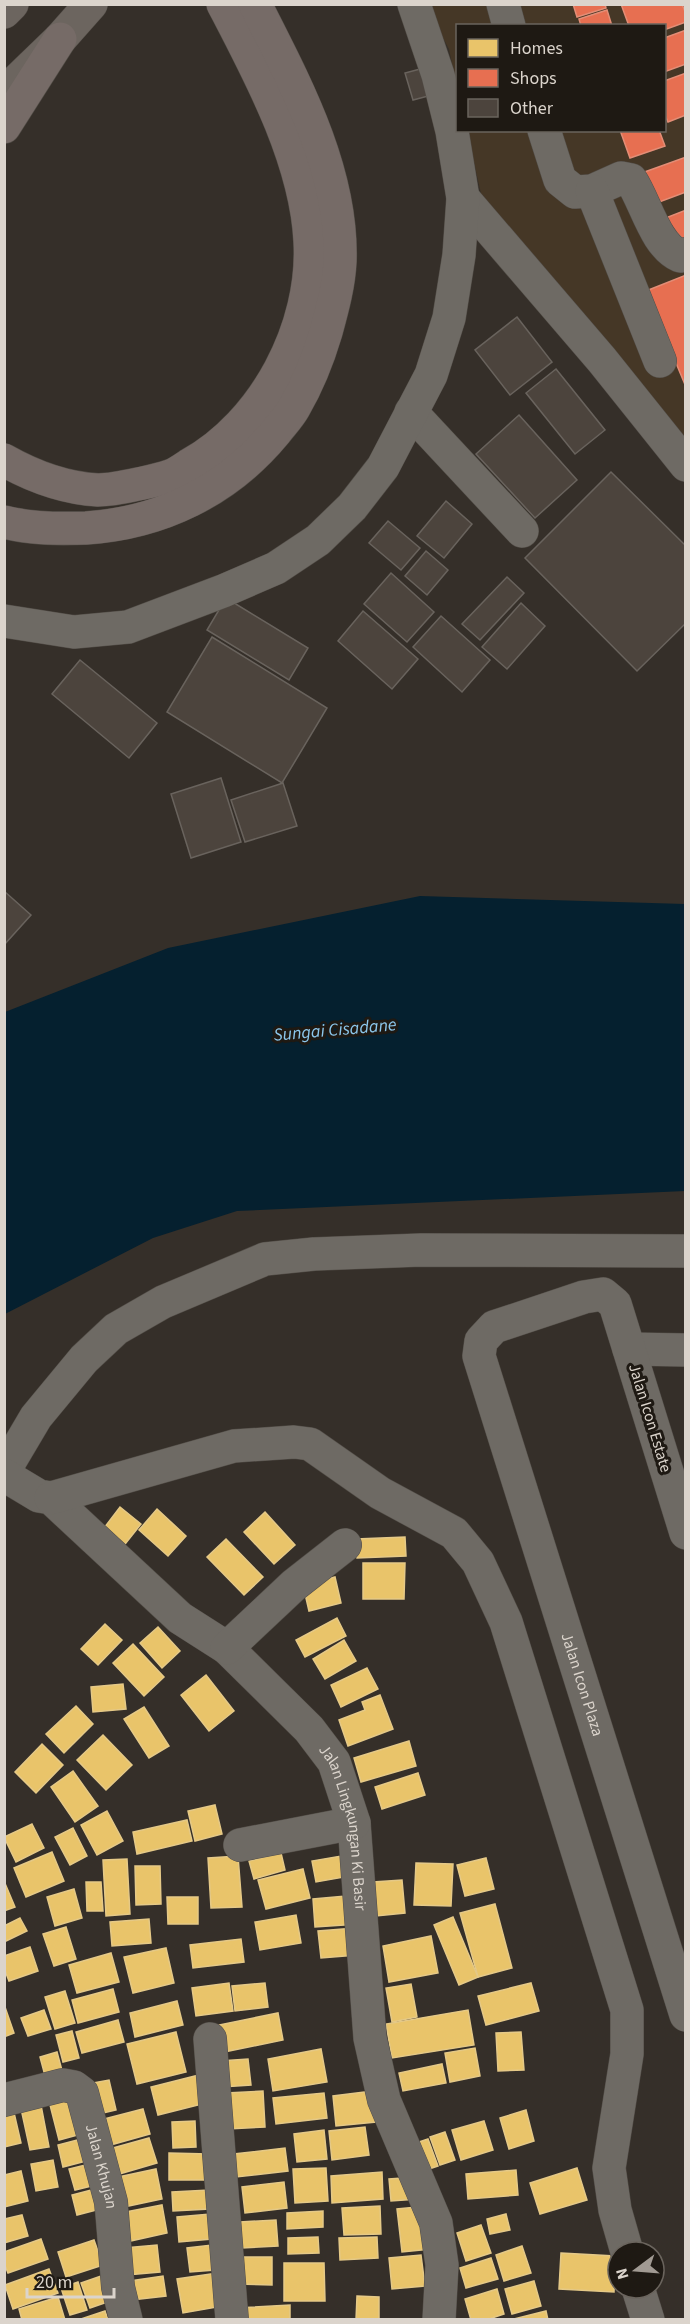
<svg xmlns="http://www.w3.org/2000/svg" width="690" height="2324" viewBox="0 0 690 2324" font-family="'Source Sans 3',sans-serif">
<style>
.built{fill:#453726}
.water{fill:#05202f}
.homes{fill:#e9c46a;stroke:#e5c987;stroke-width:1.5}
.shops{fill:#e76f51;stroke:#e38d76;stroke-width:1.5}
.building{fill:#4c443d;stroke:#69635d;stroke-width:1.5}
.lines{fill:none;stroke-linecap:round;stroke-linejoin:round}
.minor-casing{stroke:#524d47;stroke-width:34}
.major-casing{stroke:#524d47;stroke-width:34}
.highway-casing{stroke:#524d47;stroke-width:34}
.minor{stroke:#6e6a64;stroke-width:33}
.major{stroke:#6c655f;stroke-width:33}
.highway{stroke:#766b67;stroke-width:33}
.labels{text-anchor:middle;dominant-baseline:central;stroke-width:6;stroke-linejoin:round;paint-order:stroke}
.street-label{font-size:16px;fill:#dbd4cc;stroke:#1e1913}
.water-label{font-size:18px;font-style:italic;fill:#8cc7ec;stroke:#1e1913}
</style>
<rect width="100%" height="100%" fill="#352f29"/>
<path class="built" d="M425 5H685V469L486 216 467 131 664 130V26H458L457 89 449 49Z"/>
<path class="water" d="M420 896 685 904V1191L237 1211 153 1238 5 1314V1012L168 948Z"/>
<g class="homes">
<path d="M120 1507 141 1524 118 1553 98 1536Z"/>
<path d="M157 1509 186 1536 168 1556 139 1530Z"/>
<path d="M265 1512 295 1545 274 1564 244 1532Z"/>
<path d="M405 1537 406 1556 357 1558 356 1539Z"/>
<path d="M226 1539 263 1577 244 1595 207 1557Z"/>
<path d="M363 1563H405L404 1599H363Z"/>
<path d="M335 1577 341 1603 309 1611 303 1585Z"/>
<path d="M337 1618 346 1636 305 1657 296 1640Z"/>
<path d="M105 1624 122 1640 98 1665 81 1649Z"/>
<path d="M158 1627 180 1651 162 1668 140 1643Z"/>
<path d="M344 1640 356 1661 325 1679 313 1659Z"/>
<path d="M133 1644 164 1677 144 1696 113 1663Z"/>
<path d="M367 1668 378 1689 341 1707 331 1685Z"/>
<path d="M206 1675 234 1711 209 1731 181 1695Z"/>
<path d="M123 1684 126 1709 93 1712 91 1687Z"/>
<path d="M380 1695 393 1729 348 1746 339 1720 365 1710 362 1702Z"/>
<path d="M76 1706 93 1724 64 1753 46 1734Z"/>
<path d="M144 1707 169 1746 149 1758 124 1719Z"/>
<path d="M103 1735 132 1765 106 1790 77 1760Z"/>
<path d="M409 1741 416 1766 361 1782 354 1758Z"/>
<path d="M42 1744 63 1765 36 1793 15 1772Z"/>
<path d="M73 1771 98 1806 75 1822 51 1787Z"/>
<path d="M418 1773 425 1795 382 1809 375 1787Z"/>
<path d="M215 1805 222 1834 195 1841 188 1811Z"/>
<path d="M107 1811 123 1841 97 1855 81 1825Z"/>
<path d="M187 1820 192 1841 137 1854 133 1832Z"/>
<path d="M32 1824 44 1848 16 1862 4 1837Z"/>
<path d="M73 1828 87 1856 70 1865 55 1837Z"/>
<path d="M52 1852 64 1881 26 1897 14 1868Z"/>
<path d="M281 1853 285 1870 254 1879 249 1861Z"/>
<path d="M347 1855 350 1876 316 1882 312 1861Z"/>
<path d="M238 1856 242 1907 211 1908 208 1858Z"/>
<path d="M486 1858 494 1889 465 1896 457 1865Z"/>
<path d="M127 1859 130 1914 106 1916 103 1860Z"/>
<path d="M416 1863 453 1864 451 1906 414 1905Z"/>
<path d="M135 1866H160L161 1904 136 1905Z"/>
<path d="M303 1869 310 1898 266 1909 258 1880Z"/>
<path d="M402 1880 405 1913 376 1916 373 1882Z"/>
<path d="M4 1881 15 1907 4 1911Z"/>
<path d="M86 1882H101L103 1911H87Z"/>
<path d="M74 1889 82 1918 55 1926 47 1897Z"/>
<path d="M357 1895 359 1924 315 1927 313 1899Z"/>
<path d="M167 1897H198V1924H168Z"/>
<path d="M495 1904 512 1968 478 1977 460 1913Z"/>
<path d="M296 1915 301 1943 260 1950 255 1922Z"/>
<path d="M453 1917 478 1977 459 1985 434 1925Z"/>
<path d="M20 1918 27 1931 4 1942V1926Z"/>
<path d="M149 1919 151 1943 112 1946 110 1922Z"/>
<path d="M66 1927 76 1959 54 1966 43 1934Z"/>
<path d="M355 1928 357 1955 321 1958 318 1931Z"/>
<path d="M431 1936 438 1973 389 1982 383 1946Z"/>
<path d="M241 1939 244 1962 193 1968 190 1945Z"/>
<path d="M30 1947 38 1971 9 1981 4 1968V1956Z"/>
<path d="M166 1948 174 1983 133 1993 124 1957Z"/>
<path d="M111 1953 119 1982 77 1993 69 1965Z"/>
<path d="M229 1983 233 2011 196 2016 192 1988Z"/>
<path d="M265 1983 268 2007 235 2011 232 1986Z"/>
<path d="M531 1983 539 2011 486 2025 478 1996Z"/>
<path d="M411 1984 417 2017 392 2022 386 1988Z"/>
<path d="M113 1989 119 2012 78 2023 72 2000Z"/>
<path d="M65 1991 75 2023 55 2029 45 1997Z"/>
<path d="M177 2001 183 2025 135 2037 130 2013Z"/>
<path d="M5 2007 14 2033 4 2037V2008Z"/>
<path d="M44 2010 51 2029 28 2036 21 2018Z"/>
<path d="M468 2010 474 2045 392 2058 386 2024Z"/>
<path d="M278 2013 283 2040 219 2053 214 2026Z"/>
<path d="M118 2020 124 2042 82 2053 76 2032Z"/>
<path d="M72 2031 79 2058 63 2062 56 2035Z"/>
<path d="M176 2032 186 2072 137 2084 127 2044Z"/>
<path d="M521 2032 524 2070 498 2071 496 2033Z"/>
<path d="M475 2048 480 2076 450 2082 445 2053Z"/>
<path d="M321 2049 327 2082 273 2091 268 2059Z"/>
<path d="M57 2052 64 2078 47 2083 40 2057Z"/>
<path d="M248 2059 251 2085 222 2087 220 2061Z"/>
<path d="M442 2064 446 2083 403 2091 399 2073Z"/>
<path d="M199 2075 206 2103 158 2115 151 2087Z"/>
<path d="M109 2080 116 2110 94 2115 87 2084Z"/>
<path d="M263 2091 265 2127 228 2129 226 2093Z"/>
<path d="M372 2091 376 2122 336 2126 333 2096Z"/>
<path d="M324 2093 327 2118 276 2124 273 2098Z"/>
<path d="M76 2094 85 2133 59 2140 49 2101Z"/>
<path d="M40 2100 49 2147 30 2150 20 2104Z"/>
<path d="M12 2104 21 2143 4 2147V2106Z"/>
<path d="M143 2109 150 2134 107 2146 100 2120Z"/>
<path d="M526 2110 534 2141 509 2149 500 2118Z"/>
<path d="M195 2121 196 2147 173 2148 172 2122Z"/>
<path d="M484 2121 493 2150 461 2160 452 2130Z"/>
<path d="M365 2127 369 2155 332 2160 329 2131Z"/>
<path d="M324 2130 327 2159 297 2162 294 2134Z"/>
<path d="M445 2132 455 2160 440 2165 430 2137Z"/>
<path d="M89 2137 94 2159 63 2167 58 2145Z"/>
<path d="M149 2138 157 2163 116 2175 109 2149Z"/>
<path d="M428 2139 438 2166 420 2172 410 2145Z"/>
<path d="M285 2148 288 2171 236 2177 234 2154Z"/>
<path d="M169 2153 209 2154V2180H169Z"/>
<path d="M53 2160 58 2187 36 2191 31 2164Z"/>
<path d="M94 2163 100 2184 75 2190 69 2169Z"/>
<path d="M326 2168 328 2201 295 2203 293 2169Z"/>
<path d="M577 2168 587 2200 540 2214 530 2183Z"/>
<path d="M156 2169 162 2199 119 2208 113 2178Z"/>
<path d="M516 2170 518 2195 468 2199 466 2174Z"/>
<path d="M21 2171 28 2201 4 2207V2175Z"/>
<path d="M382 2172 383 2199 332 2203 331 2176Z"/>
<path d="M416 2177 418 2199 391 2201 389 2179Z"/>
<path d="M284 2182 287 2208 245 2213 242 2187Z"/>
<path d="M103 2187 108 2207 77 2215 72 2195Z"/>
<path d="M209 2190 210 2209 173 2211 172 2192Z"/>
<path d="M162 2205 167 2233 126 2242 120 2213Z"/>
<path d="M380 2206 381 2234 344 2235 342 2208Z"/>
<path d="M427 2206 431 2249 402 2252 397 2209Z"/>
<path d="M323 2211V2227L287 2229V2213Z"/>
<path d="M210 2214 212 2239 179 2242 177 2217Z"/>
<path d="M506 2214 510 2230 490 2234 487 2219Z"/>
<path d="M22 2215 28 2236 4 2243V2219Z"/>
<path d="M276 2220 278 2246 242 2248 240 2222Z"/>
<path d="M481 2225 491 2253 466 2261 457 2233Z"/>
<path d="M318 2237 319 2253 288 2254V2238Z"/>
<path d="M377 2237 378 2258 340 2260 339 2238Z"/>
<path d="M41 2239 48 2259 8 2273 4 2263V2252Z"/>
<path d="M94 2240 103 2265 66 2277 58 2252Z"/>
<path d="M157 2245 160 2272 127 2275 124 2248Z"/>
<path d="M212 2245 215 2270 190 2272 187 2248Z"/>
<path d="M522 2246 531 2273 504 2281 496 2255Z"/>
<path d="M561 2253 615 2256 614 2292 559 2289Z"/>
<path d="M421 2255 425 2286 392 2289 389 2258Z"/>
<path d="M236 2257H272V2285L236 2284Z"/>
<path d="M491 2258 498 2279 466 2288 460 2268Z"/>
<path d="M284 2263H324L325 2301H284Z"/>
<path d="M49 2269 58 2293 13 2309 5 2285Z"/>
<path d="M217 2273 223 2306 183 2313 177 2279Z"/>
<path d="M107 2274 116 2299 90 2308 81 2283Z"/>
<path d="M163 2276 166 2296 132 2300 130 2281Z"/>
<path d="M534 2281 541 2306 512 2314 505 2289Z"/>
<path d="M78 2282 87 2310 70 2315 61 2288Z"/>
<path d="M497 2289 504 2314 486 2320H471L465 2299Z"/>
<path d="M357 2296 379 2297V2320H356Z"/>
<path d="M58 2297 65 2320H22L19 2309Z"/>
<path d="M290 2305V2320H237L236 2308Z"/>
<path d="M105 2311 108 2320H78Z"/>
<path d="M546 2311 548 2320H510Z"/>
</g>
<g class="shops">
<path d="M573 4H605L606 8 577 17Z"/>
<path d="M621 4H682L686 14V22L664 30V26H629Z"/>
<path d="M607 10 612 26H581L579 19Z"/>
<path d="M686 30V64L664 72V38Z"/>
<path d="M686 73V115L668 122 664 113V81Z"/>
<path d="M620 130H659L665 146 630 158Z"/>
<path d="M686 157V192L651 205 639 174Z"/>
<path d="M686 210V242L663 219Z"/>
<path d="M686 275V387L646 291Z"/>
</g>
<g class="building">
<path d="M424 68 432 95 413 100 405 73Z"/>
<path d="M517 317 552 362 510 395 475 350Z"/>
<path d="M556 369 605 430 575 454 526 393Z"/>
<path d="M519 415 577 480 535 518 476 454Z"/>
<path d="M611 472 686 546V623L637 671 525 558Z"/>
<path d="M446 501 472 524 444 558 417 536Z"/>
<path d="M388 521 420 548 401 570 369 543Z"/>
<path d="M426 551 448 570 427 595 405 576Z"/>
<path d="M391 573 434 612 407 642 364 604Z"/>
<path d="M507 577 524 593 480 640 462 624Z"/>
<path d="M226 598 308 648 289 680 207 630Z"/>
<path d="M521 603 545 626 507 669 482 647Z"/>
<path d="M363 611 418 659 392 689 338 641Z"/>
<path d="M441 616 490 660 462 692 413 647Z"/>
<path d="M212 637 327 708 282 783 167 712Z"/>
<path d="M80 660 157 723 129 758 52 694Z"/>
<path d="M221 778 241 842 191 858 171 794Z"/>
<path d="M283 783 297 826 245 842 231 800Z"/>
<path d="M4 891 31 915 4 945Z"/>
</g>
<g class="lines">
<g class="minor-casing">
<g id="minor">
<path d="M503 4 509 26"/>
<path d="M544 130 560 180 575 192 592 191 621 178 631 180C646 203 655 245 680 256L686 254"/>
<path d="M592 191 660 361"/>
<path d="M463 198 602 360 686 465"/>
<path d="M411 412 522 531"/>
<path d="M4 621 74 632 128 627 223 591 276 568 318 540 352 507 383 467 431 375 449 318 459 255 463 198 452 131 438 75 414 4"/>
<path d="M629 1349 686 1350"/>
<path d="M4 1471 36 1417 84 1359 116 1329 163 1302 265 1259 314 1254 421 1250 686 1251"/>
<path id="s1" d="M4 1475 39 1496 51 1498 180 1618 227 1648 309 1729 334 1762 354 1823 370 2038 384 2100 436 2223 442 2265 439 2320"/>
<path d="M51 1498 234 1446 294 1442 310 1444 380 1493 454 1533 478 1562 506 1622 627 2010V2054L609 2168 615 2210 627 2252"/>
<path id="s2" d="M686 1533 615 1304 603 1294 584 1297 494 1327 481 1341 479 1356 686 2015"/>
<path d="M227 1648 294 1585 345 1545"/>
<path d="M240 1845 354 1823"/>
<path d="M210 2039 232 2320"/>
<path id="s3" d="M4 2100 63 2085 74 2087 82 2093 111 2202 118 2287 126 2320"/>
<path d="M638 2288 648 2320"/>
</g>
</g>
<g class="major-casing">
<g id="major">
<path d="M4 12 12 4"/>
<path d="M4 93 60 39 91 4"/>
</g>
</g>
<g class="highway-casing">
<g id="highway">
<path d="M4 127 60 39"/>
<path d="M4 460C34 477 64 488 98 490 113 490 129 486 143 483 152 481 161 479 170 476 176 474 183 469 189 465 265 423 315 327 310 241 306 160 260 75 223 4"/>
<path d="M4 522C31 529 59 529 86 528 161 523 227 491 275 433 281 425 289 417 294 408 308 384 318 359 326 332 332 310 339 285 340 261 343 171 295 83 255 4"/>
</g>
</g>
<use href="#minor" class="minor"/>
<use href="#major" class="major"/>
<use href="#highway" class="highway"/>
</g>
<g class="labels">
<g class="street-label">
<text transform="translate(650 1418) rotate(73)">Jalan Icon Estate</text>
<text stroke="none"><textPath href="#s2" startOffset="748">Jalan Icon Plaza</textPath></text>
<text stroke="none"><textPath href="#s1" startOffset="508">Jalan Lingkungan Ki Basir</textPath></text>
<text stroke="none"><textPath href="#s3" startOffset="158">Jalan Khujan</textPath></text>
</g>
<g class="water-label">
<text transform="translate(335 1030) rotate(-5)">Sungai Cisadane</text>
</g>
</g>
<rect width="690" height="2324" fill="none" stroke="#dbd4cc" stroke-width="12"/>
<rect x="456" y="24" width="210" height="108" fill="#1e1913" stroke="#6a645d" stroke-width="1.5"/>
<rect x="468" y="39" width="30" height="18" fill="#e9c46a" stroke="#6a645d" stroke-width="1.5"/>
<text x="510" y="54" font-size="18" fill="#dbd4cc">Homes</text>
<rect x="468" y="69" width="30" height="18" fill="#e76f51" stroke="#6a645d" stroke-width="1.5"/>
<text x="510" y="84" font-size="18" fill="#dbd4cc">Shops</text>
<rect x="468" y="99" width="30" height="18" fill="#4c443d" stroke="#6a645d" stroke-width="1.5"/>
<text x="510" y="114" font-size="18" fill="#dbd4cc">Other</text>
<g transform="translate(636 2270) rotate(254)"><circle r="28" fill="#1e1913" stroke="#6a645d" stroke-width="1.5"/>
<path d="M0-4.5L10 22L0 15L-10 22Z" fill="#a19a93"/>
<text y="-9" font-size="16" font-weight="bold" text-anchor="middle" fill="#dbd4cc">N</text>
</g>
<path d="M27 2288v9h87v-9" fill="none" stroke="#dbd4cc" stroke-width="3"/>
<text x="36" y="2288" font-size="18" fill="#dbd4cc" stroke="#1e1913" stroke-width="4.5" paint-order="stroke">20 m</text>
</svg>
